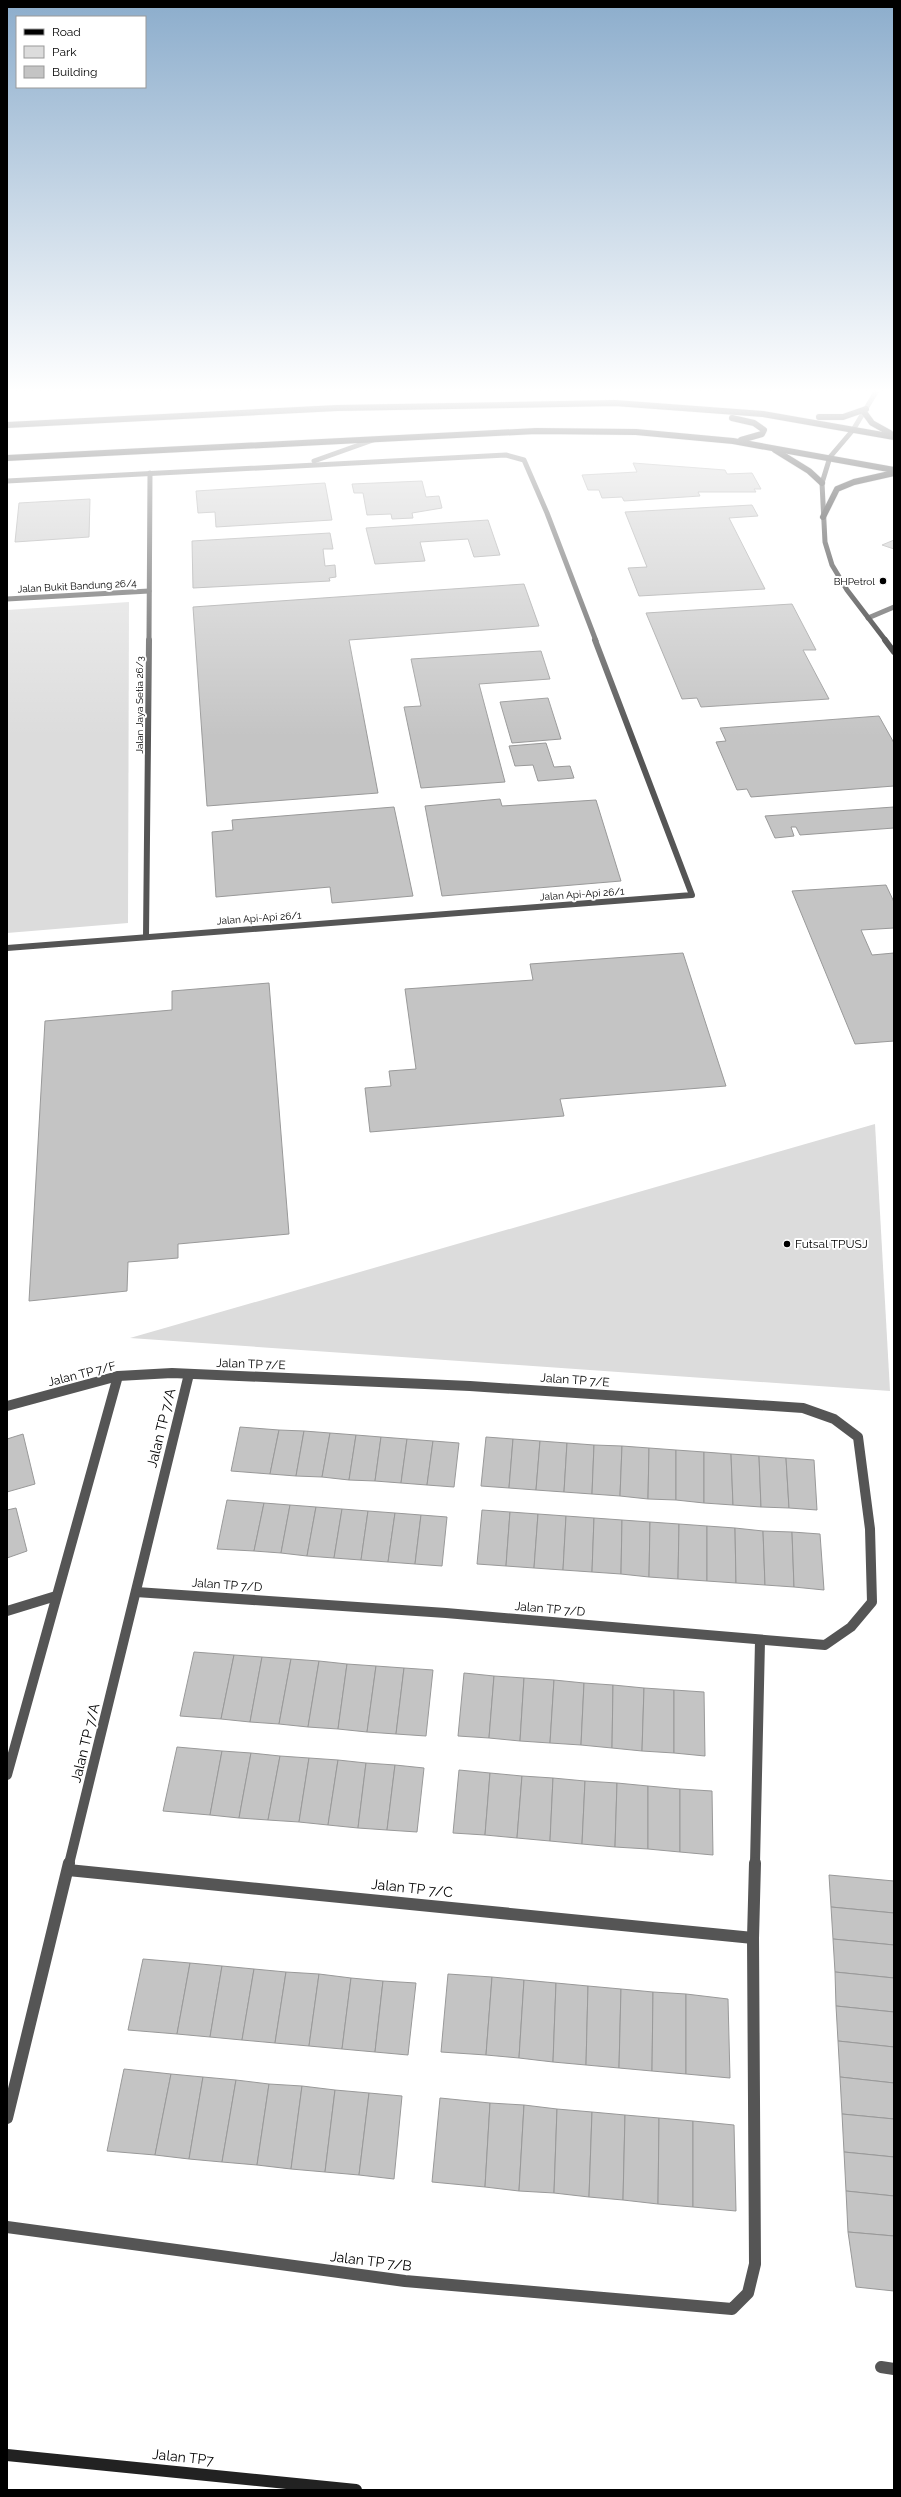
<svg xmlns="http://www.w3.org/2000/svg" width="901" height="2497" viewBox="0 0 901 2497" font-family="Raleway,sans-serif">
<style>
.green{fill:#dcdcdc}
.building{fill:#c4c4c4;stroke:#999}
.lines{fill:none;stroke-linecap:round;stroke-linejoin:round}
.primary-casing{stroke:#dbdbdb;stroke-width:7}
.street-far3{stroke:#555;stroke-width:5}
.street-far2{stroke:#555;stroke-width:6}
.street-far1{stroke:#555;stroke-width:10}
.street{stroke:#555;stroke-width:12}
.secondary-far2{stroke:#222;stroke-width:5}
.secondary-far1{stroke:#222;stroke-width:6}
.secondary{stroke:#222;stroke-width:12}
.primary{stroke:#000;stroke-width:6}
.poi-dot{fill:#000;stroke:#fff;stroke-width:1.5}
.labels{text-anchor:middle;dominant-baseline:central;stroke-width:4;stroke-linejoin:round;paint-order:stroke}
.far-poi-label{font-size:10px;fill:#000;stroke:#fff;text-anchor:end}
.far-street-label{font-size:10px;fill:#000;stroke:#fff}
.poi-label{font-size:12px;fill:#000;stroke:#fff;text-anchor:start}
.street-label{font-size:12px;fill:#000;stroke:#fff}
.near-street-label{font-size:14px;fill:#000;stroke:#fff}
</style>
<rect width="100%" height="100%" fill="#fff"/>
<g class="green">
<path d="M129 602 128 923 7 933V610Z"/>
<path d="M875 1124 890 1391 130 1338Z"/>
</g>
<g class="building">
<path d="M633 463 725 470 727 474 752 473 761 489H754L756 492H698L700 496 624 501 622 497 602 498 599 490H588L582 475 637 472Z"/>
<path d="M422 481 426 497 439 496 442 508 412 513 413 518 392 519 391 514 367 515 363 493H354L352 484Z"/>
<path d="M325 483 332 520 216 527 215 512 198 513 196 491Z"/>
<path d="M90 499 89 537 15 542 19 503Z"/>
<path d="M752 505 758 516 729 518 765 589 639 596 628 568 647 567 625 512Z"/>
<path d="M488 520 500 555 474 557 468 539 420 542 425 561 375 564 366 528Z"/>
<path d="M330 533 333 549H323L325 566 335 565 336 577 329 578 330 581 193 588 192 541Z"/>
<path d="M894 540V549L882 545Z"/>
<path d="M524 584 539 626 349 640 378 793 207 806 193 607Z"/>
<path d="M792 604 816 650H803L829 699 701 707 697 698 682 699 646 613Z"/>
<path d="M541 651 550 679 479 684 505 782 421 788 404 707 421 706 411 659Z"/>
<path d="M548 698 561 739 512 743 500 702Z"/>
<path d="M879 716 894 743V786L751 797 747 789 737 790 716 742 726 741 720 728Z"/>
<path d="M546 743 554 767 570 766 574 778 538 781 533 765 515 766 509 746Z"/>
<path d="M500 799 502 806 596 800 621 881 442 896 425 806Z"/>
<path d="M394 807 413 896 332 903 330 887 216 897 212 832 233 830 232 820Z"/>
<path d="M894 807V828L800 835 796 827H791L794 836 775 838 765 816Z"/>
<path d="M886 885 894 902V928L861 930 872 955 894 953V1041L855 1044 792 891Z"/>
<path d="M683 953 726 1086 560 1099 564 1116 370 1132 365 1088 391 1086 389 1071 416 1069 405 989 533 980 530 964Z"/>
<path d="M269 983 289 1234 178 1244V1258L128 1262 127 1291 29 1301 45 1021 172 1010V991Z"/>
<path d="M240 1427 279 1430 270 1474 231 1471Z"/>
<path d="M279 1430 304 1431 296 1476 270 1474Z"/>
<path d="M304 1431 330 1433 322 1477 296 1476Z"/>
<path d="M330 1433 356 1435 349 1480 322 1477Z"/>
<path d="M23 1434 35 1484 7 1492V1439Z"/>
<path d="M356 1435 381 1437 375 1481 349 1480Z"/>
<path d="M381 1437 407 1439 401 1483 375 1481Z"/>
<path d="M486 1437 513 1439 509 1488 481 1486Z"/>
<path d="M407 1439 433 1441 427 1485 401 1483Z"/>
<path d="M513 1439 540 1441 536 1490 509 1488Z"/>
<path d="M433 1441 459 1443 454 1487 427 1485Z"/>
<path d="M540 1441 567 1443 564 1492 536 1490Z"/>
<path d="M567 1443 594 1445 592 1494 564 1492Z"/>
<path d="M594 1445 622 1446 620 1496 592 1494Z"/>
<path d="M622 1446 649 1448 648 1499 620 1496Z"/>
<path d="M649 1448 676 1450V1500L648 1499Z"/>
<path d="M676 1450 704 1452V1503L676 1500Z"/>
<path d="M704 1452 731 1454 733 1505 704 1503Z"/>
<path d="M731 1454 759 1456 761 1507 733 1505Z"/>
<path d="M759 1456 786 1458 789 1508 761 1507Z"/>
<path d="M786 1458 814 1460 817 1510 789 1508Z"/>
<path d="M227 1500 264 1503 254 1551 217 1549Z"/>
<path d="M264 1503 290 1505 281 1553 254 1551Z"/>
<path d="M290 1505 316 1507 307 1556 281 1553Z"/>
<path d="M316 1507 342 1509 334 1558 307 1556Z"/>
<path d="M16 1508 27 1551 7 1558V1510Z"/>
<path d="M342 1509 368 1511 361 1560 334 1558Z"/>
<path d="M482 1510 510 1512 506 1566 477 1564Z"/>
<path d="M368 1511 395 1513 388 1562 361 1560Z"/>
<path d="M510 1512 538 1514 534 1568 506 1566Z"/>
<path d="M395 1513 421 1515 415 1564 388 1562Z"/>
<path d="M538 1514 566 1516 563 1570 534 1568Z"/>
<path d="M421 1515 447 1517 442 1566 415 1564Z"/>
<path d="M566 1516 594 1518 592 1572 563 1570Z"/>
<path d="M594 1518 622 1520 621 1574 592 1572Z"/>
<path d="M622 1520 650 1522 649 1577 621 1574Z"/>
<path d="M650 1522 679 1524 678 1579 649 1577Z"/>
<path d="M679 1524 707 1526V1581L678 1579Z"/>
<path d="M707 1526 735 1528 736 1583 707 1581Z"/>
<path d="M735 1528 763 1531 765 1585 736 1583Z"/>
<path d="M763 1531 792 1532 794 1587 765 1585Z"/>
<path d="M792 1532 820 1534 824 1590 794 1587Z"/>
<path d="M194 1652 234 1655 221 1719 180 1716Z"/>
<path d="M234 1655 262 1657 250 1722 221 1719Z"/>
<path d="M262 1657 291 1659 279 1724 250 1722Z"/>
<path d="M291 1659 319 1661 308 1727 279 1724Z"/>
<path d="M319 1661 347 1664 338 1729 308 1727Z"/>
<path d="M347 1664 376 1666 367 1732 338 1729Z"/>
<path d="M376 1666 404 1668 396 1734 367 1732Z"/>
<path d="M404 1668 433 1670 426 1736 396 1734Z"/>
<path d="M464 1673 494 1676 489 1738 458 1736Z"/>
<path d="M494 1676 524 1678 520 1741 489 1738Z"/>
<path d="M524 1678 554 1680 550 1743 520 1741Z"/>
<path d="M554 1680 584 1683 581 1745 550 1743Z"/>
<path d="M584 1683 613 1685 612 1748 581 1745Z"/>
<path d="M613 1685 644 1688 642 1751 612 1748Z"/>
<path d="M644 1688 674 1690V1753L642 1751Z"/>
<path d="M674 1690 704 1692 705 1756 674 1753Z"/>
<path d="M177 1747 222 1751 210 1815 163 1811Z"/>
<path d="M222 1751 251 1753 239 1818 210 1815Z"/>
<path d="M251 1753 280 1756 268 1820 239 1818Z"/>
<path d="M280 1756 309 1758 299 1822 268 1820Z"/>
<path d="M309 1758 338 1760 328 1825 299 1822Z"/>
<path d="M338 1760 366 1763 358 1828 328 1825Z"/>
<path d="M366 1763 395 1765 387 1830 358 1828Z"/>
<path d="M395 1765 424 1768 417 1832 387 1830Z"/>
<path d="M459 1770 490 1773 485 1835 453 1833Z"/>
<path d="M490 1773 522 1776 517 1838 485 1835Z"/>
<path d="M522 1776 553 1778 550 1841 517 1838Z"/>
<path d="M553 1778 585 1781 582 1844 550 1841Z"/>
<path d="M585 1781 617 1783 615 1847 582 1844Z"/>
<path d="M617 1783 648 1786V1849L615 1847Z"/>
<path d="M648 1786 680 1789V1852L648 1849Z"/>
<path d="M680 1789 712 1791 713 1855 680 1852Z"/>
<path d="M829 1875 894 1881V1913L831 1907Z"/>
<path d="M831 1907 894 1913V1945L833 1939Z"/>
<path d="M833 1939 894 1945V1978L835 1972Z"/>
<path d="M143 1959 190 1963 177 2034 128 2030Z"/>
<path d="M190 1963 222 1966 210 2037 177 2034Z"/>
<path d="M222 1966 254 1969 242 2040 210 2037Z"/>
<path d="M254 1969 286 1972 275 2043 242 2040Z"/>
<path d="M286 1972 319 1974 309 2046 275 2043Z"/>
<path d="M835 1972 894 1978V2012L836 2006Z"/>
<path d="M319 1974 351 1978 342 2049 309 2046Z"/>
<path d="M448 1974 492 1977 486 2055 441 2052Z"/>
<path d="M492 1977 524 1980 519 2058 486 2055Z"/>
<path d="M351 1978 383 1981 375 2052 342 2049Z"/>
<path d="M524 1980 556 1983 553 2062 519 2058Z"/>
<path d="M383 1981 416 1983 408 2055 375 2052Z"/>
<path d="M556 1983 588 1986 586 2065 553 2062Z"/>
<path d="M588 1986 621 1989 619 2068 586 2065Z"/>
<path d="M621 1989 653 1992 652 2071 619 2068Z"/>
<path d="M653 1992 686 1994V2074L652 2071Z"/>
<path d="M686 1994 728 1999 730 2078 686 2074Z"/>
<path d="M836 2006 894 2012V2047L838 2041Z"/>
<path d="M838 2041 894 2047V2083L840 2077Z"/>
<path d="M124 2069 171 2074 155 2155 107 2151Z"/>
<path d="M171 2074 203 2077 189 2159 155 2155Z"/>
<path d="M203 2077 236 2080 222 2162 189 2159Z"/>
<path d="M840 2077 894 2083V2119L842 2114Z"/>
<path d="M236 2080 269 2084 257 2165 222 2162Z"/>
<path d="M269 2084 302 2086 291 2169 257 2165Z"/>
<path d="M302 2086 335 2090 325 2172 291 2169Z"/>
<path d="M335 2090 369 2093 359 2175 325 2172Z"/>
<path d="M369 2093 402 2096 394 2179 359 2175Z"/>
<path d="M440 2098 490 2103 485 2187 432 2182Z"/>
<path d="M490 2103 524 2105 519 2191 485 2187Z"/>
<path d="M524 2105 557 2109 554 2193 519 2191Z"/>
<path d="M557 2109 592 2112 589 2197 554 2193Z"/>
<path d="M592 2112 625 2115 623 2200 589 2197Z"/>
<path d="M842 2114 894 2119V2157L844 2152Z"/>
<path d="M625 2115 659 2118 658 2204 623 2200Z"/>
<path d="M659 2118 693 2121V2207L658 2204Z"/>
<path d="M693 2121 734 2125 736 2211 693 2207Z"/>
<path d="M844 2152 894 2157V2196L846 2191Z"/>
<path d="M846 2191 894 2196V2236L848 2232Z"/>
<path d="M848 2232 894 2236V2291L856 2287Z"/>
</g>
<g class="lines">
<g class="primary-casing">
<g id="primary">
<path d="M864 412 872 423 890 433"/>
<path d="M819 417H843L866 409"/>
<path d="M732 418 754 423 764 430 762 434 741 440"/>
<path d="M7 425 337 408 615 403 763 414 894 437"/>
<path d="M775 450 809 471 822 483"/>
<path d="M7 458 536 431 636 432 733 441 894 470"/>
<path d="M823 517 837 489 854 482 894 473"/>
</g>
</g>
<g class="street-far3">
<path d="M853 430 879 387"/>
<path d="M314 461 373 440"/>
<path d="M7 481 506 455 524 460 547 513 596 641"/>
<path d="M7 599 149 591"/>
<path d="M868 618 894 607"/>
<path d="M149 641 150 473"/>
</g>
<g class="street-far2">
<path d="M146 937 149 640"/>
<path d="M7 948 692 895 595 640"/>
</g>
<g class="street-far1">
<path d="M7 1406 118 1376 172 1373 470 1386 803 1408 834 1419 858 1437 870 1529 872 1602 851 1627 825 1645 446 1613 136 1592"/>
<path d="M7 1611 56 1596"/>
<path d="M7 1775 118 1376"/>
<path d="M69 1864 189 1374"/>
<path d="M755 1864 760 1641"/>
</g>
<g class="street">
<path d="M68 1870 753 1938"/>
<path d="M7 2118 69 1863"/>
<path d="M7 2227 405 2281 732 2309 748 2293 755 2264 753 1938 755 1863"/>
<path d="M881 2367 894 2369"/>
</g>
<path class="secondary-far2" d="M853 430 830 457 822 483 825 542 832 565 847 590 886 641"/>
<path class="secondary-far1" d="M885 640 894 652"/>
<path class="secondary" d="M7 2455 356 2490"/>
<use href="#primary" class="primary"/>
</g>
<linearGradient id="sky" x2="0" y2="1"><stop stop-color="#8cadcc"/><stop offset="0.53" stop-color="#fff"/><stop offset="1" stop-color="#fff" stop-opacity="0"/></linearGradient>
<rect width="901" height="737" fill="url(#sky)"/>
<g class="poi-dot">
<circle cx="883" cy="581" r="4"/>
<circle cx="787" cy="1244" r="4"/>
</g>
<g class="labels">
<g class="far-poi-label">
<text x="875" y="581">BHPetrol</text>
</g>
<g class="far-street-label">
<text transform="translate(77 586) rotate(-3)">Jalan Bukit Bandung 26/4</text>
<text transform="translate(139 705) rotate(-90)">Jalan Jaya Setia 26/3</text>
<text transform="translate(582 894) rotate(-4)">Jalan Api-Api 26/1</text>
<text transform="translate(259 918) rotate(-4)">Jalan Api-Api 26/1</text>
</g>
<g class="poi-label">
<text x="795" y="1244">Futsal TPUSJ</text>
</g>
<g class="street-label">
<text transform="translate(251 1364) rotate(2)">Jalan TP 7/E</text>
<text transform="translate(82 1374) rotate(-14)">Jalan TP 7/F</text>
<text transform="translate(575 1380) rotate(4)">Jalan TP 7/E</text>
<text transform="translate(227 1585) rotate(4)">Jalan TP 7/D</text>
<text transform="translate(550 1609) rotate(5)">Jalan TP 7/D</text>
</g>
<g class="near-street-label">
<text transform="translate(161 1428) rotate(-76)">Jalan TP 7/A</text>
<text transform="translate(85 1743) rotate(-76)">Jalan TP 7/A</text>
<text transform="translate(412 1888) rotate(6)">Jalan TP 7/C</text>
<text transform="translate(371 2261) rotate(7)">Jalan TP 7/B</text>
<text transform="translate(183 2457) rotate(6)">Jalan TP7</text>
</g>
</g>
<rect width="901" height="2497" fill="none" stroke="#000000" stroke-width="16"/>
<rect x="16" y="16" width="130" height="72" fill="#ffffff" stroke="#999999"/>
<rect x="24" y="29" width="20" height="6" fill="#000000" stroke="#999999"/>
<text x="52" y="36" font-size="12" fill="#000000">Road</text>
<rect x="24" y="46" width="20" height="12" fill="#dcdcdc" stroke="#999999"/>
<text x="52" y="56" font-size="12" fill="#000000">Park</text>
<rect x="24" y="66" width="20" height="12" fill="#c4c4c4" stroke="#999999"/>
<text x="52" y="76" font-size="12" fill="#000000">Building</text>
</svg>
